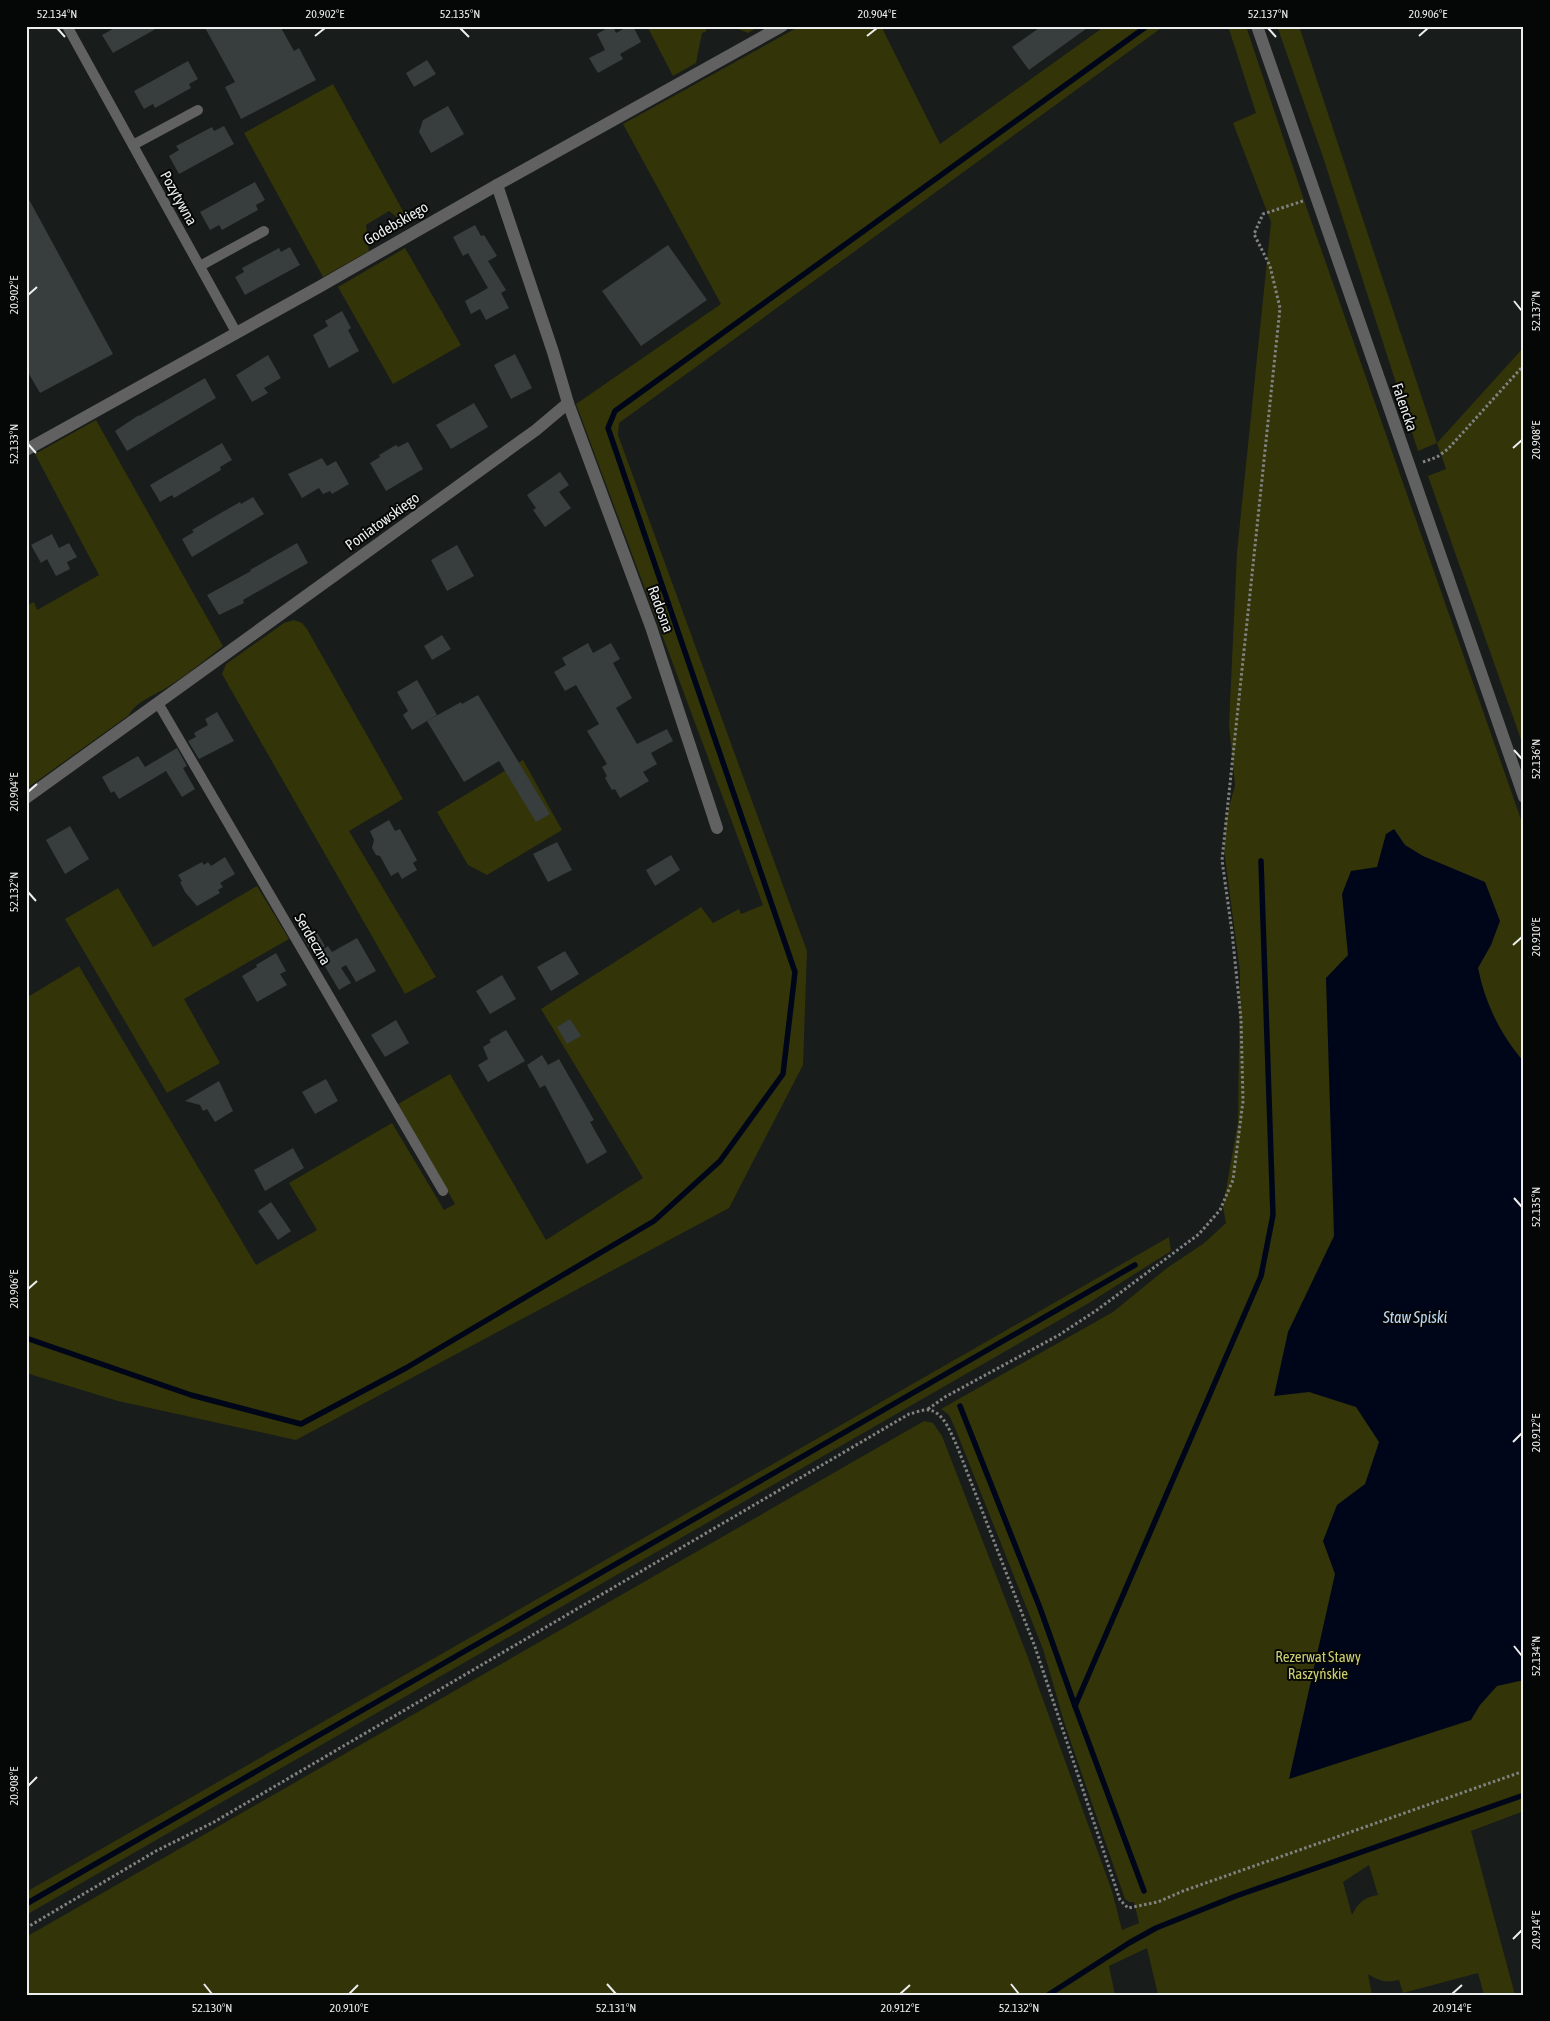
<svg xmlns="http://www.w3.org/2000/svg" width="1550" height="2021" viewBox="0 0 1550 2021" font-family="'Asap Condensed',sans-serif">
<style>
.green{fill:#333408;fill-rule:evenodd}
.water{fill:#00061a}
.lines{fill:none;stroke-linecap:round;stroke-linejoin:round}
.stream{stroke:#00061a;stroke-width:5.5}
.building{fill:#383d3e}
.path{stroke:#808382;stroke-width:3;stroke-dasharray:2.5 2.5;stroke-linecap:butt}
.service{stroke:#606160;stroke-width:10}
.minor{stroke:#606160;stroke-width:12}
.tertiary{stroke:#606160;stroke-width:12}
.ticks{fill:none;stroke:#ebeeed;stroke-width:2}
.labels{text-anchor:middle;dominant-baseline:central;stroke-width:4;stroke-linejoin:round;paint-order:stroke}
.street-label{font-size:15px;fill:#ebeeed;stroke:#050606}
.park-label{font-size:15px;fill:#cccf70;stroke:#050606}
.water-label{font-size:16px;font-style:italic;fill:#bcd7f2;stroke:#050606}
.neatline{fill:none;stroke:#ebeeed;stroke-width:2}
.ticks-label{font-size:12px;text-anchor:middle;fill:#ebeeed}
</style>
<rect width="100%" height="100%" fill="#181c1b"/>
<g class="green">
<path d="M647 26H704L707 31 702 33 696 63 673 76Z"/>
<path d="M731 26H760L748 33Z"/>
<path d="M800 26H881L940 144 1105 26H1164L619 423 618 435 807 951 803 1065 729 1208 296 1440 118 1401 26 1373V998L79 966 256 1265 317 1230 289 1183 392 1123 444 1210 455 1204 398 1104 450 1074 546 1240 643 1178 541 1009 701 907 713 923 739 909 741 914 763 905 576 404 721 304 623 124Z"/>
<path d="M1228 26H1246L1307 209 1524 828V1811L1471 1831 1515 1995H1484L1478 1973 1403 1993 1399 1980C1386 1983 1379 1981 1368 1974L1372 1995H1158L1147 1948 1109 1966 1115 1995H26V1937L924 1421 933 1423 942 1436 1027 1655 1112 1891 1122 1930 1139 1923 1134 1902H1129L1125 1899 1065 1725 1043 1649 955 1428 949 1415 941 1409 1113 1312 1167 1268 1203 1244 1226 1223 1223 1207 1238 1122 1240 972 1224 850 1226 819 1235 785 1229 725 1237 552 1271 222 1233 123 1256 113ZM1369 1865 1378 1895C1364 1897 1358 1903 1352 1915L1343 1882Z"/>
<path d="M1277 26H1299L1437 443 1524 347V748L1428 476 1446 469 1437 443 1418 451 1322 154Z"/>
<path d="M333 84 408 220 405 224 389 211 366 225 369 251 323 277 244 133Z"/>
<path d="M405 248 461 345 393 384 338 287Z"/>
<path d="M96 420 223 646C205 660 188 674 169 686 156 695 136 701 129 715L26 789V606L34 602 37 610 99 575 35 454Z"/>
<path d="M294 620 302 623 307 629 403 799 349 831 436 977 405 994 222 674 226 664 284 623Z"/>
<path d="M523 760 562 830 487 875 468 865 437 812Z"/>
<path d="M257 886 289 939 184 999 220 1063 167 1093 65 919 118 888 153 947Z"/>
<path d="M1169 1237 1171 1251 1089 1303 26 1915V1892Z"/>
</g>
<path class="water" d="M1394 829 1405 845 1423 856 1485 882 1500 921 1491 945 1478 968C1485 1003 1500 1034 1524 1062V1680L1497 1686 1480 1705 1471 1720 1289 1779 1335 1574 1323 1541 1337 1505 1365 1484 1379 1442 1356 1407 1309 1392 1274 1396 1288 1332 1334 1236 1326 978 1348 955 1342 894 1351 871 1377 867 1386 834Z"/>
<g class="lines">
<g class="stream">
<path d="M26 1338 191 1395 301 1424 406 1368 654 1221 720 1161 783 1074 795 972 608 428 615 411 1147 26"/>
<path d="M960 1406 1040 1608 1075 1706"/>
<path d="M1144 1891 1075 1706 1261 1276 1273 1215 1261 861"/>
<path d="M26 1904 1135 1265"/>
<path d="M1048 1995 1129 1943 1156 1928 1236 1896 1524 1795"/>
</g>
</g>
<g class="building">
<path d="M118 26H161L113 53 102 35Z"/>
<path d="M204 26H280L294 51 299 48 316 80 241 119 225 87 235 82Z"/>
<path d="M611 26H613L616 33 629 26H633L641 42 620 54 623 59 598 73 589 58 605 50 597 34Z"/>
<path d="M1042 26H1090L1029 70 1012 47Z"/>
<path d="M427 60 436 74 414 87 406 73Z"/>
<path d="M188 61 198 79 189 84 191 88 155 108 153 104 144 109 134 91Z"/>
<path d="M448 106 464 134 431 153 419 132 423 120Z"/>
<path d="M224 126 234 144 179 174 169 156 179 150 176 146 212 127 214 131Z"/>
<path d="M255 182 265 200 256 205 258 210 222 230 219 225 210 230 200 212Z"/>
<path d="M26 194 113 354 40 393 26 369Z"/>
<path d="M475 225 481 236 484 235 497 256 488 261 506 290 501 293 509 308 486 320 480 309 471 314 465 301 488 288 468 253 463 256 453 237Z"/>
<path d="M668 245 707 300 641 346 602 291Z"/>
<path d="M290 247 300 265 245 295 235 277 244 272 242 268 279 248 281 252Z"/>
<path d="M342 311 351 328 348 330 359 351 329 368 313 335 328 326 325 321Z"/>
<path d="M515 354 532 388 511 399 494 365Z"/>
<path d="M268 355 281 378 264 388 268 393 252 402 236 375Z"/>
<path d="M205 378 216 398 127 451 115 431 139 415V416Z"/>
<path d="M474 403 488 427 451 449 436 425Z"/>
<path d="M408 442 423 469 386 491 370 463 380 457 379 455 396 445 398 447Z"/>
<path d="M222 443 232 460 220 467 221 470 174 498 172 495 160 502 150 485Z"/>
<path d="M322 458 327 466 336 461 349 484 332 494 330 491 323 494 319 488 302 498 288 474Z"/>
<path d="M560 472 569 485 559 492 571 508 545 527 533 510 536 508 527 495Z"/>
<path d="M253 497 264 514 192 557 182 539 194 532 192 530 219 514 240 502 241 504Z"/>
<path d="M52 534 59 548 69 543 77 557 67 562 70 569 56 576 47 559 41 563 31 545Z"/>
<path d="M297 543 308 563 243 600 244 603 219 615 207 595 251 571 250 570Z"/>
<path d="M457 545 474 576 447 591 431 560Z"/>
<path d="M442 635 451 649 432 660 424 646Z"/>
<path d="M588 643 593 653 611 643 620 659 613 663 632 698 616 708 637 744 667 729 673 741 651 753 657 764 643 772 649 781 620 798 615 789 612 790 605 778 607 776 602 767 607 764 587 731 599 724 576 685 565 691 554 672 566 665 562 658Z"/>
<path d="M417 680 437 715 412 730 403 715 408 711 397 692Z"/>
<path d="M478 695 550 814 536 822 499 761 464 782 427 721 461 702 462 704Z"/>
<path d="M217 712 234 741 199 759 188 741 196 737 194 733 208 725 205 719Z"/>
<path d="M177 748 187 766 183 768 195 789 182 797 166 771 119 799 114 791 111 793 102 777 138 756 145 767Z"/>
<path d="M389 820 395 831 400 829 417 860 413 863 417 870 402 879 398 872 391 876 380 856 376 855 372 848 374 840 370 831Z"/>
<path d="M70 826 89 859 65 874 46 840Z"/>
<path d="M557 842 572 870 548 882 533 854Z"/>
<path d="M671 855 680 870 655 886 646 870Z"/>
<path d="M225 857 235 874 220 883 223 887 218 890 220 893 197 906 185 892 180 882 182 881 178 875 202 862 204 865 208 862 211 866Z"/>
<path d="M315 929 325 946 313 954 302 936Z"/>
<path d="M357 938 376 971 356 982 346 965 341 968 351 983 339 990 317 953 328 946 332 952Z"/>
<path d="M565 951 579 974 551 991 537 967Z"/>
<path d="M276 953 286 971 280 974 287 985 257 1002 242 976 257 967 256 965Z"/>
<path d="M502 975 516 999 490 1014 476 991Z"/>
<path d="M570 1019 581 1036 567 1044 557 1027Z"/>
<path d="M396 1020 409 1043 385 1057 371 1035Z"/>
<path d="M506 1030 525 1061 488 1082 478 1065 488 1059 483 1047 491 1042 489 1040Z"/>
<path d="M542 1055 548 1065 559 1059 594 1120 590 1122 607 1152 587 1164 545 1085 540 1088 527 1065Z"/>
<path d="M326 1079 338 1101 315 1114 302 1092Z"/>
<path d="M219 1081 233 1111 215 1122 207 1109 203 1111 200 1105 185 1101Z"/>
<path d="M293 1148 304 1168 265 1191 254 1170Z"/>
<path d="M271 1202 291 1231 278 1240 258 1211Z"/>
</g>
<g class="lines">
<g class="path">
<path d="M1423 462 1437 457 1448 449 1524 365"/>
<path d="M928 1409 945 1397 1059 1335 1097 1310 1199 1234 1220 1210 1233 1180 1243 1101 1241 1019 1232 932 1222 860 1280 308 1270 266 1254 234 1263 214 1303 201"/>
<path d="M26 1928 156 1851 214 1822 909 1414C915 1413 923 1409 929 1410 944 1412 951 1434 957 1446L1035 1647 1120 1900 1128 1908 1158 1902 1183 1891 1524 1771"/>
</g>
<g class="service">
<path d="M67 26 236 332"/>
<path d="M133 145 198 110"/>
<path d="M200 266 264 231"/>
<path d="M158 703 443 1191"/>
</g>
<g class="minor">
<path d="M568 403 651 627 717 828"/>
<path d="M26 450 319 287 497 185 782 26"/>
<path d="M26 798 536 430 568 403 553 352 497 185"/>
</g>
<path class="tertiary" d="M1257 26 1524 797"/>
</g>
<path class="ticks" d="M57 28 65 37M460 28 469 37M1268 28 1276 37M315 36 325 28M867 36 877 28M1419 36 1428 28M28 295 37 287M1514 301 1522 311M28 444 36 453M1513 448 1522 440M1514 750 1522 759M28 792 37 784M28 892 36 901M1513 945 1522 937M1514 1198 1522 1207M28 1289 37 1281M1513 1442 1522 1433M1514 1646 1522 1656M28 1786 37 1777M1513 1939 1522 1930M204 1984 212 1994M607 1984 616 1994M1011 1984 1019 1994M349 1994 358 1985M900 1994 910 1985M1452 1994 1462 1985"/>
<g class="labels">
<g class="street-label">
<text transform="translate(179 198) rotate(61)">Pozytywna</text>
<text transform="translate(396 223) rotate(-30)">Godebskiego</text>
<text transform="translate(1405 407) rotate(71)">Falencka</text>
<text transform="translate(382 521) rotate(-36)">Poniatowskiego</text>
<text transform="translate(661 609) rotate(70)">Radosna</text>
<text transform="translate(313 939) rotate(60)">Serdeczna</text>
</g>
<g class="park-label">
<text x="1318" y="1656">Rezerwat Stawy<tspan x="1318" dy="17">Raszyńskie</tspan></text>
</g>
<g class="water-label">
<text x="1415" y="1317">Staw Spiski</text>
</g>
</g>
<rect width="1550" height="2021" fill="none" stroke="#050606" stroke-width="55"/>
<rect x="28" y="28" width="1494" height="1966" class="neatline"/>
<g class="ticks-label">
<text x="57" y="18">52.134°N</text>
<text x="325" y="18">20.902°E</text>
<text x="460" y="18">52.135°N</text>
<text x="877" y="18">20.904°E</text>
<text x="1268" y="18">52.137°N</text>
<text x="1428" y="18">20.906°E</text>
<text transform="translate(14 295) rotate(-90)" y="4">20.902°E</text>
<text transform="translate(1536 311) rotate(-90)" y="4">52.137°N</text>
<text transform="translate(1536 440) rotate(-90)" y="4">20.908°E</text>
<text transform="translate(14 444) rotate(-90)" y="4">52.133°N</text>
<text transform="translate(1536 759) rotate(-90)" y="4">52.136°N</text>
<text transform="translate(14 792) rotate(-90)" y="4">20.904°E</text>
<text transform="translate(14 892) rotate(-90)" y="4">52.132°N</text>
<text transform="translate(1536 937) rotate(-90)" y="4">20.910°E</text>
<text transform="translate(1536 1207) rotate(-90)" y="4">52.135°N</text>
<text transform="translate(14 1289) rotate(-90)" y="4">20.906°E</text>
<text transform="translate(1536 1433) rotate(-90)" y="4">20.912°E</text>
<text transform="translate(1536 1656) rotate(-90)" y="4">52.134°N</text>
<text transform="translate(14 1786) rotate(-90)" y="4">20.908°E</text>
<text transform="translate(1536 1930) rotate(-90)" y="4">20.914°E</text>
<text x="212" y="2012">52.130°N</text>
<text x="349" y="2012">20.910°E</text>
<text x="616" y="2012">52.131°N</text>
<text x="900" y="2012">20.912°E</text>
<text x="1019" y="2012">52.132°N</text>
<text x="1452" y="2012">20.914°E</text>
</g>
</svg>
